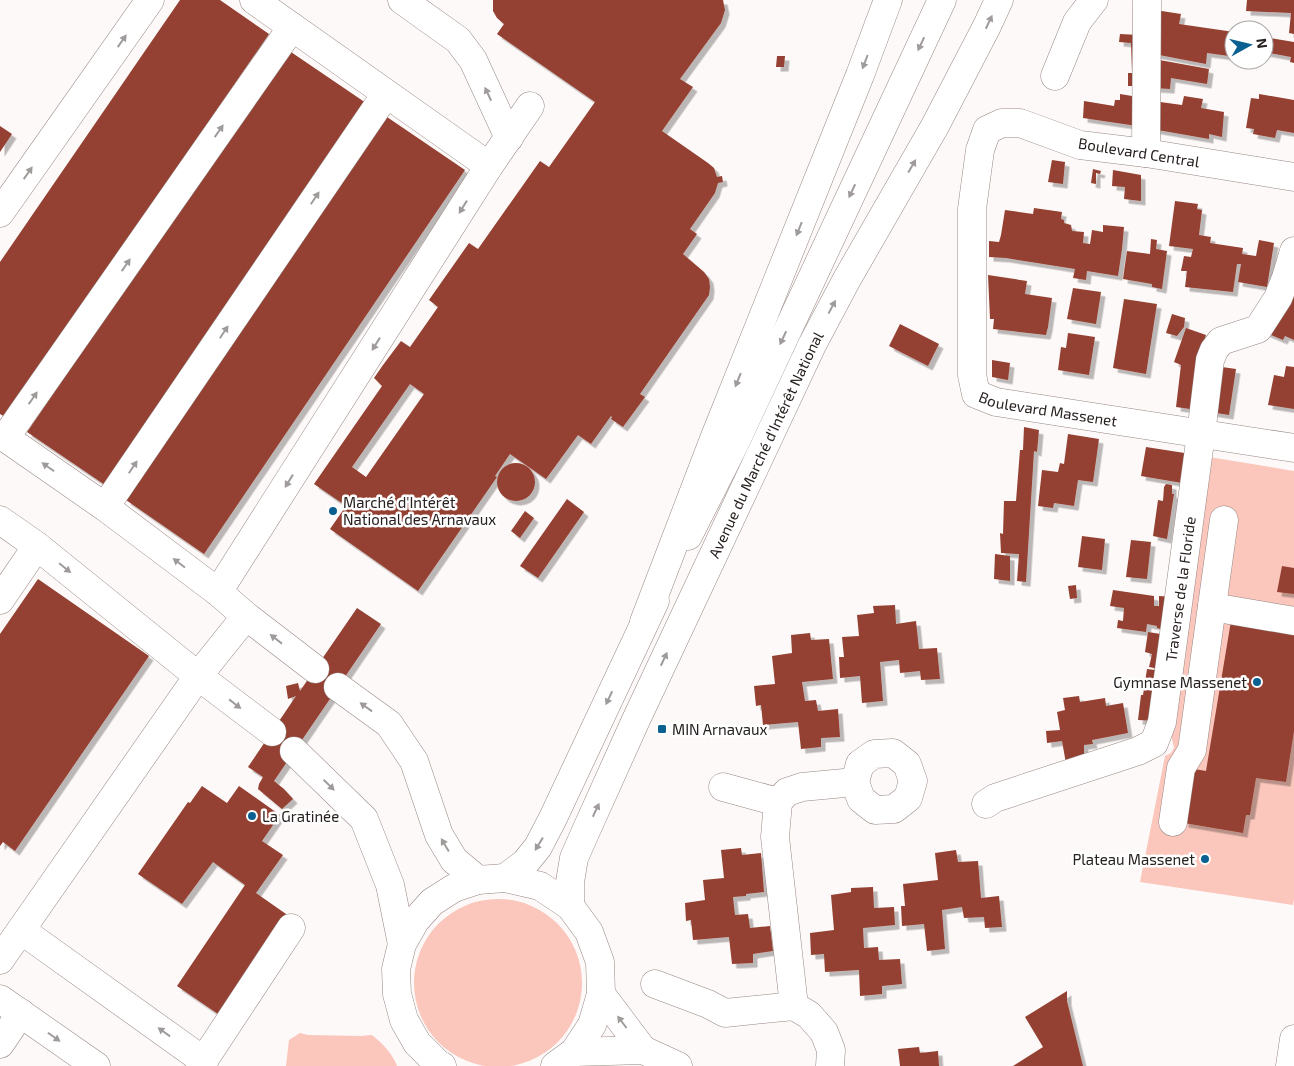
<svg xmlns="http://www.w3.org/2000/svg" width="1294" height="1066" viewBox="0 0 1294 1066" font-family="'Exo 2',sans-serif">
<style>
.green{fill:#fbc6bb}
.building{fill:#944031;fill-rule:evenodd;filter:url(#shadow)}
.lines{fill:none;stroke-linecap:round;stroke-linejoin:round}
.minor-casing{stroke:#968783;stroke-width:29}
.major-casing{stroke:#968783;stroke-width:29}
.highway-casing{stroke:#968783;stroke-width:29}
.minor{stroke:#fff;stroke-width:28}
.major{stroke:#fff;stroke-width:28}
.highway{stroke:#fff;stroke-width:28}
.oneway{fill:#9e9b9a}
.poi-dot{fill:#096091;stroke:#fff;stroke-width:2}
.labels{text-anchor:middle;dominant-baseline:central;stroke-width:5;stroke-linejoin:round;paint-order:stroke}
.street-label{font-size:15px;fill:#27201f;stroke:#fff}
.poi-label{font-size:15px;fill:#27201f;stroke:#fff;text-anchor:start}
</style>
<defs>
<filter id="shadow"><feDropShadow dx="4.5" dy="4.5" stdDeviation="0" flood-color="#0004"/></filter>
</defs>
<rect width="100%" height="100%" fill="#fdf9f8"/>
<g class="green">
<path d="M1203 456 1294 471V899L1293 905 1140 882 1165 756 1171 753 1174 748 1168 721Z"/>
<circle cx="498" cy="983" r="84"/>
<path d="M300 1033 308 1035 360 1036 372 1035C383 1044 392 1053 397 1066H286L289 1040Z"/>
</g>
<g class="building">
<path d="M180 0H220L269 34 5 417 0 414V262Z"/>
<path d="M493 0H723L725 10 721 23 680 79 693 87 662 131 708 163 714 168 717 177 722 176 723 182 718 183 715 193 690 229 697 234 683 254 704 272 709 279 710 287 709 295 640 394 645 397 623 427 611 419 612 417 611 416 591 444 578 435 546 479 510 454 495 476 497 477 418 591 330 529 346 506 314 484 382 386 374 378 383 365 401 341 410 347 438 307 429 300 469 243 478 249 540 161 549 167 595 102 497 34 504 24 497 18 493 11ZM410 384 424 394 366 477 352 467Z"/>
<path d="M1247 0H1294V34L1289 33 1291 13 1246 11Z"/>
<path d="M1155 10 1181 14 1179 24 1234 32V48L1232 47 1229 56 1207 53 1206 64 1154 54Z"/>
<path d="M1120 34 1139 35V86H1128V73H1132L1131 43 1119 42Z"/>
<path d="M1264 37 1294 42V63L1290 62 1291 57 1264 52Z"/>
<path d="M288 50 366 103 105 485 27 432Z"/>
<path d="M777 56H785L784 67H776Z"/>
<path d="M1154 59 1209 69 1207 84 1171 78 1170 89 1154 88Z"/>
<path d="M1120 94 1138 97 1137 126 1083 118 1084 101 1114 106 1115 100H1120Z"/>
<path d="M1259 94 1294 100V133L1277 130 1275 138 1253 134 1254 129 1246 128 1251 98 1259 99Z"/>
<path d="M1184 96 1203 99 1201 108 1224 112 1222 137 1209 134V139L1152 129 1153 101 1182 105Z"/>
<path d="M387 117 465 170 204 554 126 500Z"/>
<path d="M0 126 12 134 0 152Z"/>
<path d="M1052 160 1065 162 1063 184 1048 182Z"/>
<path d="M1093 169 1101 171 1100 174 1096 173V184L1091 183Z"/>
<path d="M1113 170 1141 175V201L1124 199 1125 187 1112 186Z"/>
<path d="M1175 201 1198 204 1197 209 1202 210 1199 235 1211 237 1210 243 1243 248 1242 254 1256 256 1259 240 1274 243 1267 287 1238 282 1241 264H1237L1233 292 1185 287 1187 271H1181L1184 256 1191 257 1193 249 1169 246Z"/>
<path d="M1034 208 1062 212 1061 219 1064 220V223L1071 225 1072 231 1084 232 1083 243 1090 244 1092 230 1103 232V225L1124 227 1122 249 1118 276 1087 271 1086 280 1073 278 1075 269 1006 258 989 257V241L999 242 1001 235 1005 210 1033 214Z"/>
<path d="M1151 239 1157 240 1156 249 1167 251 1162 289 1152 287V284L1123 279 1127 251 1150 254Z"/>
<path d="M988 275 1027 281 1025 294 1052 298 1048 327 1046 335 993 329 994 319H990Z"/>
<path d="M1073 288 1101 292 1096 324 1067 319Z"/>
<path d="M1286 296 1294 297V340L1285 336 1283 340 1264 332Z"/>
<path d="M1124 299 1157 304 1146 374 1113 368Z"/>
<path d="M1172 314 1185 318 1184 327 1177 336 1166 333Z"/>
<path d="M900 324 939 344 928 366 889 346Z"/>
<path d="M1186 328 1206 335 1203 345 1197 410 1176 407 1181 365 1174 362Z"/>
<path d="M1068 333 1095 337 1089 375 1058 370 1061 347 1066 348Z"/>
<path d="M992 360 1010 363 1008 380 992 377Z"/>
<path d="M1215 366 1236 369 1229 415 1210 412Z"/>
<path d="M1286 366 1294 367V409L1268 405 1274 375 1284 377Z"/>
<path d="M1024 427 1039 430 1037 452 1034 451 1026 582 1017 581 1019 554 1001 553 1000 533 1003 534 1004 501H1016L1020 450H1023Z"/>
<path d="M1068 434 1099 439 1093 482 1078 480 1074 506 1054 503 1053 508 1038 506 1042 470 1058 472 1060 463 1064 464Z"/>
<path d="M1146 447 1191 454 1188 484 1141 476Z"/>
<circle cx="516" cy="482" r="19"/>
<path d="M1166 484 1172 485V494H1174L1167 539 1153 536 1158 500 1163 501 1164 487Z"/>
<path d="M567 499 584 512 538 578 520 566Z"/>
<path d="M525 511 534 518 520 538 511 531Z"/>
<path d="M1082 536 1105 539 1102 570 1078 567Z"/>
<path d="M1131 540 1151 542 1147 579 1126 577Z"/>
<path d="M995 554 1010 556V581L994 579Z"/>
<path d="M1282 566 1294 568V594L1277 592Z"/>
<path d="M38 579 149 656 15 851 3 842 0 846V634Z"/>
<path d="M1076 585 1077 598 1070 599 1068 586Z"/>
<path d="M1113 590 1154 596V606H1159V596L1173 597 1168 631 1157 628V626L1147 624 1146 632 1117 628 1118 620 1123 621 1124 608 1110 606Z"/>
<path d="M895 605 896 624 916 621 919 649 937 648 940 679 921 680 920 671 900 673 899 660 880 662 883 701 862 703 860 676 840 678 839 657H844L842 637 859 636 857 615 874 613 873 606Z"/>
<path d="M357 608 381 624 274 781 284 789 293 799 282 809 258 789 259 784 263 777 248 767 296 696 288 699 286 686 298 683 300 691Z"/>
<path d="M1231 621 1294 633V731L1286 782 1256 778 1250 815H1246L1243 833 1184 823 1188 768 1206 771Z"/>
<path d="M1148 632 1167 635 1164 670 1149 667 1152 654 1145 652Z"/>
<path d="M810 633 811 640 829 639 833 679 802 682 805 701 816 700 818 711 838 709 840 737 821 738V747L801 749 798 722 763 725 761 705 756 706 754 686 775 684 772 656 792 653 791 635Z"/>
<path d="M1147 669 1163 671 1157 721 1138 720 1141 695H1143Z"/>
<path d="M1079 696 1080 702 1105 698 1106 706 1123 703 1128 733 1092 740 1093 744 1084 745V760L1067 769 1062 741 1047 743 1046 731 1060 730 1057 712 1065 710 1063 698Z"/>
<path d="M202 786 227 803 239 786 280 815 262 841 283 855 256 893 286 914 218 1014 177 986 245 885 213 862 182 904 138 874 188 802 190 803Z"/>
<path d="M741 848 742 855 761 853 764 892 746 894V896L733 897 735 915 748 914 750 928 770 926 773 951 753 954V963L732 964 729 937 693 940 691 920 686 921 685 903 705 900 703 880 724 878 721 850Z"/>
<path d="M956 850 958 862 978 861 981 898 999 896 1002 927 985 928 984 917 964 918 962 907 942 910 945 949 927 951 924 924 902 926 901 906H905L903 884 938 880 935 853Z"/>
<path d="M873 887 874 908 894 907 895 925 863 928 864 948 878 947 879 960 900 959 902 984 882 986V994L860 996 859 970 825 972 824 954 811 955 810 933 834 930 831 895 851 892V888Z"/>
<path d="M1067 991V1001L1083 1066H1013L1043 1047 1025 1017Z"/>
<path d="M919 1047 920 1053 938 1051 939 1066H900L898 1049Z"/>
</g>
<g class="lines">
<g class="minor-casing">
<g id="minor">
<path d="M254 0 489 166"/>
<path d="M402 0 458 40 473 60 509 138"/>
<path d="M1055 76 1077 22 1094 0"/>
<path d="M1146 153 1147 0"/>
<path id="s1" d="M1294 177 1146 153 1080 145 1020 123H1002L987 130 980 150 972 209V375L976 394 996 402 1294 448"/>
<path d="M0 213 150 0"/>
<path d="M0 434 105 507 218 592 246 616 315 669"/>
<path d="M5 438 292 27"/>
<path d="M105 507 386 94"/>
<path d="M0 520 37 546"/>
<path d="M218 592 489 166 530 106"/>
<path d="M0 600 37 546 198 676 272 732"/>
<path d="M1212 607 1294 621"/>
<path d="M338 687 389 724 414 761 439 835 454 860 478 880"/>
<path d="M294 751 364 819 390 885 402 944"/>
<path d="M893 753 907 764 913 781 908 798 894 809 875 810 861 799 855 782 860 764 874 754Z"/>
<path d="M723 787 778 802"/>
<path id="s2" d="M986 804 995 798 1138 751 1154 743 1162 722 1201 434 1210 360 1214 350 1221 341 1258 329 1278 298 1286 278 1294 251"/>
<path d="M1173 822 1181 768 1192 750 1224 520"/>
<path d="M21 930 204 1061"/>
<path d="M0 960 198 676 246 616"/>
<path d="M655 984 708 1004 725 1013 794 1006"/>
<path d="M601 994 643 1050"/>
<path d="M0 999 96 1066"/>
<path d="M0 1044 21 1013"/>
<path d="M574 1052 643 1050 678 1066"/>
<path d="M200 1066 291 928"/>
<path d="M830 1066 831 1050 824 1032 809 1015 794 1006 775 837 778 802 787 792 802 787 855 782"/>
<path d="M1290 1066 1294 1039"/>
</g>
</g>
<g class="major-casing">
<g id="major">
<path d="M688 536 733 447 942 0"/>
<path d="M505 878 525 863 538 847 553 818 655 601"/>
<path id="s3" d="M570 906V882L574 858 585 833 635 722 812 345 847 279 935 126 987 26 999 0"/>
<path d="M442 1066 438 1064 417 1043 404 1020 397 994 396 969 402 944 415 921 432 902 454 888 478 880 505 878 540 886 570 906 589 932 600 962 601 994 592 1025 574 1052 555 1066"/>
</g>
</g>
<g class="highway-casing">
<path id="highway" d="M644 622 714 439 860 75 888 0"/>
</g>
<use href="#minor" class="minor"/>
<use href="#major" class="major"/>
<use href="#highway" class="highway"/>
</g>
<defs><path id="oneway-solid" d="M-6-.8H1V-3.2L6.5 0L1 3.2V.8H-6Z" transform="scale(1.25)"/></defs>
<g class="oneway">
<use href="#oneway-solid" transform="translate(989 22) rotate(-65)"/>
<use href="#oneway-solid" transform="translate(122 41) rotate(-55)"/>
<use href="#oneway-solid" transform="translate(921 44) rotate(115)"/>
<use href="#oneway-solid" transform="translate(865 62) rotate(111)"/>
<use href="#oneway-solid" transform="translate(488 94) rotate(-115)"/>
<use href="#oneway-solid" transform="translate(219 131) rotate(-55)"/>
<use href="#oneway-solid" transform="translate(912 166) rotate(-60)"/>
<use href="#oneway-solid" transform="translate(28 173) rotate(-55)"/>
<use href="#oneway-solid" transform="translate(852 191) rotate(115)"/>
<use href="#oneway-solid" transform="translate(315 198) rotate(-56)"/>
<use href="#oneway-solid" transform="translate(463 207) rotate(122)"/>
<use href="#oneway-solid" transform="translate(799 229) rotate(112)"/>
<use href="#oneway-solid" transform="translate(126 265) rotate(-55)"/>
<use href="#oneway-solid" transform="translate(832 307) rotate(-62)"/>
<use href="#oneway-solid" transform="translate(224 332) rotate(-56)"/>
<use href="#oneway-solid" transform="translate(783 338) rotate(115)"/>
<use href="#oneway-solid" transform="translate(376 344) rotate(122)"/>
<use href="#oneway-solid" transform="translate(738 380) rotate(112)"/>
<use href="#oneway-solid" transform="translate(33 398) rotate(-55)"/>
<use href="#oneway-solid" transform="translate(48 467) rotate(-145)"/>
<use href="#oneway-solid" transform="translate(133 467) rotate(-56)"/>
<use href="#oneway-solid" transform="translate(289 481) rotate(122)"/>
<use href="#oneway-solid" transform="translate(179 563) rotate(-143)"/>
<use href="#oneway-solid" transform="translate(65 568) rotate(39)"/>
<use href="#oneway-solid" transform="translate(276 639) rotate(-142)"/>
<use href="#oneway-solid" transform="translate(664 659) rotate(-65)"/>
<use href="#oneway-solid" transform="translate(609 698) rotate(115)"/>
<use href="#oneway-solid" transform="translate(235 704) rotate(38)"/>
<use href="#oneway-solid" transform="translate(366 707) rotate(-144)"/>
<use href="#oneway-solid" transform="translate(329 785) rotate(44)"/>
<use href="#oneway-solid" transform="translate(596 810) rotate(-65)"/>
<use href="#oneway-solid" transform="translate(539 844) rotate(122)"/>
<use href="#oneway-solid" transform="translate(445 845) rotate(-121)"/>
<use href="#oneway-solid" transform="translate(622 1022) rotate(-127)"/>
<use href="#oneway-solid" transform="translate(164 1032) rotate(-144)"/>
<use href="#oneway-solid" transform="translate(54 1037) rotate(35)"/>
</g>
<g class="poi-dot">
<circle cx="333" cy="511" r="5"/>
<circle cx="1257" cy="682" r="5"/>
<rect x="657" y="724" width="10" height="10" rx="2.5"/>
<circle cx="252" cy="816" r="5"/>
<circle cx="1205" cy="859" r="5"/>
</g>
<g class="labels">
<g class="street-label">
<text transform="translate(1139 152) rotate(9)">Boulevard Central</text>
<text stroke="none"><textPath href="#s1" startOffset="655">Boulevard Massenet</textPath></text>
<text stroke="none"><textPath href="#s3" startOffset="504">Avenue du Marché d'Intérêt National</textPath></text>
<text stroke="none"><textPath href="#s2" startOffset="336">Traverse de la Floride</textPath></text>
</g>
<g class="poi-label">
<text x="343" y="502">Marché d'Intérêt<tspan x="343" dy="17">National des Arnavaux</tspan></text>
<text x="1247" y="682" text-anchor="end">Gymnase Massenet</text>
<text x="672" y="729">MIN Arnavaux</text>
<text x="262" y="816">La Gratinée</text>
<text x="1195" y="859" text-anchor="end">Plateau Massenet</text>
</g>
</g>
<g transform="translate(1249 45) rotate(82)"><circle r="24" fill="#ffffff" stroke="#a9a6a5"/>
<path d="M0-4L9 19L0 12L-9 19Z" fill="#096091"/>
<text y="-8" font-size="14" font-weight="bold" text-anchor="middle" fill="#27201f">N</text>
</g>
</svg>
